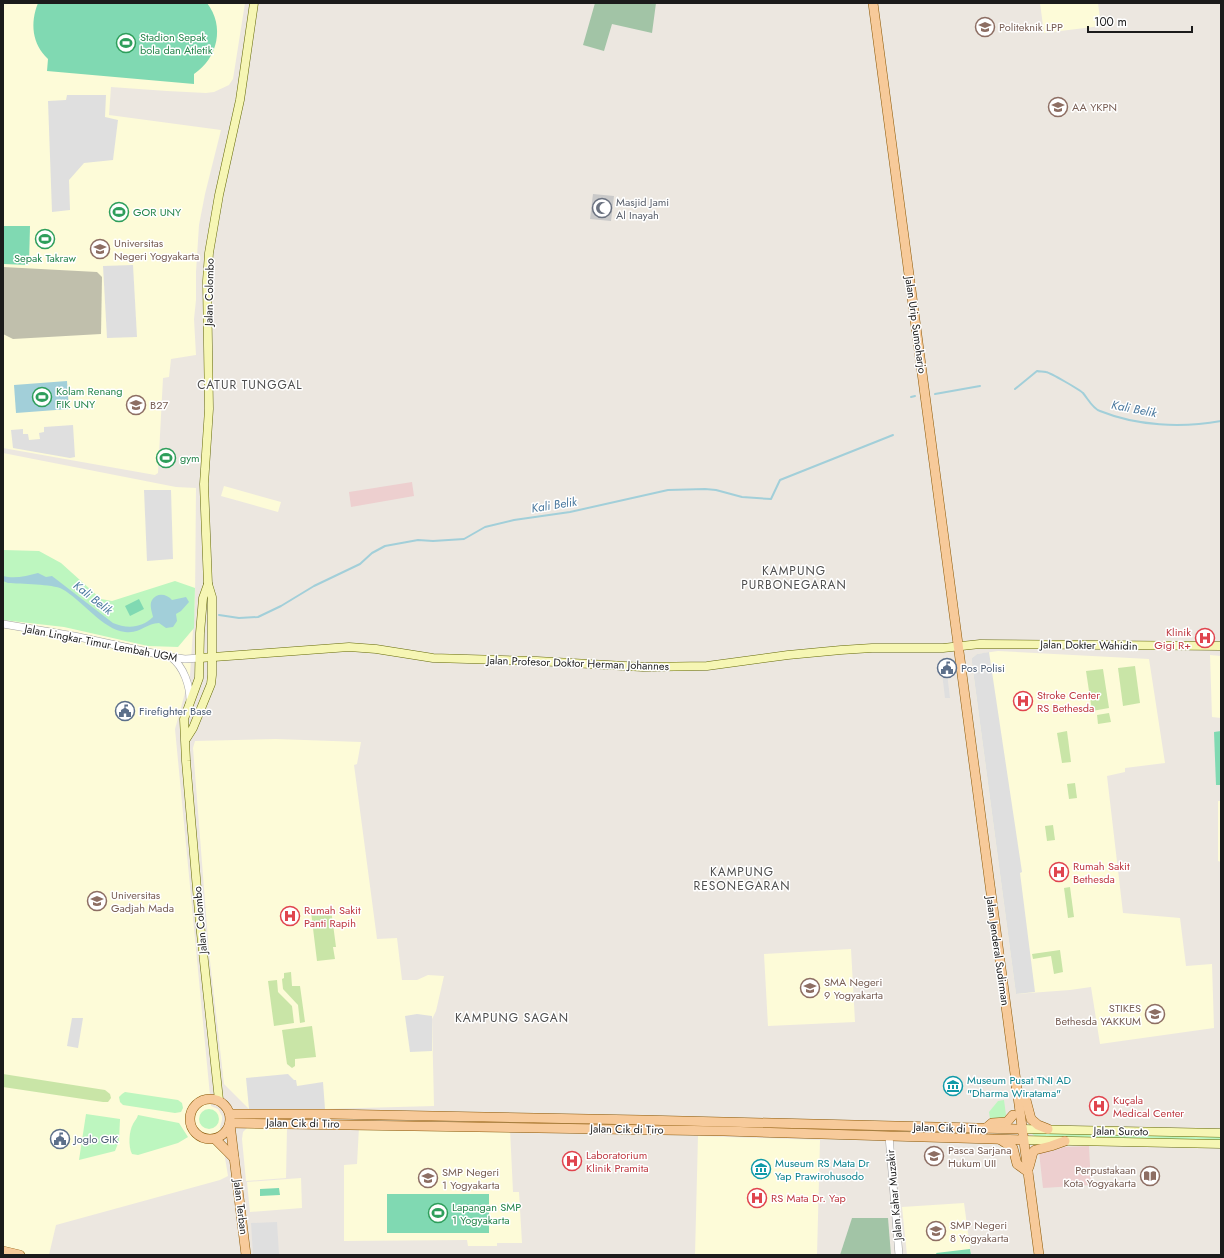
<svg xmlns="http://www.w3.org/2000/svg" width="1224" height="1258" viewBox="0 0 1224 1258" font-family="Jost,sans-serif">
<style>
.commercial{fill:#edcfcf}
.education{fill:#fdfbd8}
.religious{fill:#c9c9c9}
.construction{fill:#c0bfac}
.grass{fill:#c9e5a7}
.cemetery{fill:#a2c4a6}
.park{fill:#bdf6bf}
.pitch{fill:#80d9b2}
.parking{fill:#dfdfdf}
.water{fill:#a2cfd9}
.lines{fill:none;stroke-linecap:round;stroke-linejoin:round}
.stream{stroke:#a2cfd9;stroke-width:2}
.tertiary-casing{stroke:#a2a2a2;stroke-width:8}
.secondary-casing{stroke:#656a09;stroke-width:9}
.primary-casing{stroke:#8b5806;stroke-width:10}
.tertiary{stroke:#fff;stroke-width:7}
.secondary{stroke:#f6f6b4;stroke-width:8}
.primary{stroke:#f7ca9a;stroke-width:9}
.labels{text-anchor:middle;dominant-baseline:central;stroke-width:3;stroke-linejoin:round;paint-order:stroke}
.education-label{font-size:11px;fill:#785e54;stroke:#fff;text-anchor:start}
.leisure-label{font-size:11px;fill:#27864d;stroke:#fff;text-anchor:start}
.worship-label{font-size:11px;fill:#5b616d;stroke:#fff;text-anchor:start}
.street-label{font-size:11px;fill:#1b1b1b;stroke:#fff}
.health-label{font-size:11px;fill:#be3a42;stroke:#fff;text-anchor:start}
.service-label{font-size:11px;fill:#4e5e75;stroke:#fff;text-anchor:start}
.culture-label{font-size:11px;fill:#0d838f;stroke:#fff;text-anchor:start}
.neighbourhood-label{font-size:12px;letter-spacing:1px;fill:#4e4e4e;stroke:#fff}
.water-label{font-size:12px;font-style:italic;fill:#49789e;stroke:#fff}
</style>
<rect width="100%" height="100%" fill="#ece7e0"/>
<g class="commercial">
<path d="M412 482 414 496 351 507 349 492Z"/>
<path d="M1089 1146 1091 1185 1043 1188 1039 1152 1053 1151 1064 1147Z"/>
</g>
<g class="education">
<path d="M3 3H245L233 79 229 85 214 92 206 93 167 91 111 87 109 115 221 130 205 194 199 225 196 272V300L194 319 196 355 171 359 169 377 163 378 158 473 155 475 3 448Z"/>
<path d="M1040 3H1098L1101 26 1044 33Z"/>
<path d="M3 453 176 487 196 488 195 601 190 675 175 729 211 1106 218 1109 222 1116V1120L220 1127 228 1176 220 1180 56 1225 49 1255H3Z"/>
<path d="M224 486 281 502 278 512 221 496Z"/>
<path d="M998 651 1149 659 1165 763 1125 768V772L1107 776 1123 913 1180 918 1186 966 1212 964 1214 1028 1100 1044 1091 987 1070 990 1016 994 972 663V658L977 654Z"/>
<path d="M1210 655 1221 656V718L1212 717Z"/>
<path d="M276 739 361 742 357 764 354 765 377 939 397 938 402 980H417L428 975 444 976 436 1011 432 1019 434 1106 325 1109H249L224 1084 209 952 193 748 195 741Z"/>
<path d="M1218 801H1221V862L1218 861Z"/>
<path d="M851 949 855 1022 768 1026 764 954Z"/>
<path d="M359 1127 510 1129 513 1192H519L522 1243H497V1246H468L467 1240 344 1241V1165L357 1164Z"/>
<path d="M247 1128H287L286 1178 246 1181 242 1139 243 1132Z"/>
<path d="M698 1136 820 1140 817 1255H695Z"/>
<path d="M301 1178 302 1208 250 1212 247 1182Z"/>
<path d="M964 1203 971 1255H907L902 1207Z"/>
</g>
<path class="religious" d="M593 194 614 196 611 221 590 219Z"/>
<path class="construction" d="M3 267 97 272 102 277 101 334 13 339 3 334Z"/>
<g class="grass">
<path d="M1135 666 1140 703 1123 706 1118 668Z"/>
<path d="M1103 669 1109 708 1092 711 1086 671Z"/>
<path d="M1109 713 1111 722 1098 724 1097 715Z"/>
<path d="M1067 731 1071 762 1062 763 1057 733Z"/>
<path d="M1075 783 1077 798 1069 799 1067 784Z"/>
<path d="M1053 825 1055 840 1047 841 1045 826Z"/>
<path d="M1070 887 1074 917 1068 918 1064 888Z"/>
<path d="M331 909 336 947H333L335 959 317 961 311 912Z"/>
<path d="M1060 950 1063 972 1054 974 1051 956 1033 959 1032 954Z"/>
<path d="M291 972 292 986H300L305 1022 300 1023 298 1005 283 989 282 979 284 978V973Z"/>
<path d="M277 980 278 992 292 1006 294 1023 274 1026 268 981Z"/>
<path d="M312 1026 316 1057 295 1059V1066L292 1068 287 1064 282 1030Z"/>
<path d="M3 1074 105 1090 110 1094 111 1098 108 1102H103L3 1087Z"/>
</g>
<g class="cemetery">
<path d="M595 3H656L652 33 612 24 604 51 583 45Z"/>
<path d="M852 1218H888L891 1255H840Z"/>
</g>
<g class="park">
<path d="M3 550 39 551 61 563 101 599 112 601 175 581 195 588 194 628 178 647 148 646 64 627 3 620Z"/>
<path d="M125 1092 178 1100 182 1103 183 1108 181 1112 175 1113 123 1105 120 1102 119 1097 122 1094Z"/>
<path d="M1004 1100 1006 1115 1004 1118 990 1119 989 1112 998 1101Z"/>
<circle cx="209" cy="1119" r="10"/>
<path d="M86 1114 120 1119 119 1141 115 1151 79 1160Z"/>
<path d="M138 1115 179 1123 188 1137 178 1143 138 1155 132 1154C128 1146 129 1131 133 1124 135 1120 137 1119 138 1115Z"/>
<path d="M1034 1133 1221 1136V1141L1035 1136 1032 1134Z"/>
</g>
<g class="pitch">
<path d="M38 3H207C225 26 218 58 194 74V84L47 71 48 59C32 44 30 23 38 3Z"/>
<path d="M3 226H30L29 265 3 264Z"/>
<path d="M139 599 144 609 130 616 125 606Z"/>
<path d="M1221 731V785H1216L1214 732Z"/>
<path d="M279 1188 280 1195 260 1196V1189Z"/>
<rect x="387" y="1194" width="102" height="39"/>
<path d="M970 1249 971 1255H937L936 1253Z"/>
</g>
<g class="parking">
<path d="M67 95H106L105 117 118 120 113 160 84 163 69 180 70 210 52 212 48 101 66 100Z"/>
<path d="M133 265 137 337 107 338 103 266Z"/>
<path d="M73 425 75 457 70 458 13 448 11 430 23 429V434H28L29 440 40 439 39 433 44 432V427Z"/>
<path d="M144 490H171L173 559 147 561Z"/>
<path d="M989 652 1022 872 1020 873 1035 992 1016 994 972 663V658L977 654Z"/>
<path d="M942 673H947L950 698H945Z"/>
<path d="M417 1014 432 1016V1051L410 1052 405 1016Z"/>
<path d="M72 1018H83L78 1048 67 1046Z"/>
<path d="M288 1074 294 1080H296L297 1086 323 1082 325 1109H249L246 1078Z"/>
<path d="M277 1222 279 1254 253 1255 251 1223Z"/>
</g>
<g class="water">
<path d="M67 381 69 409 16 413 14 385Z"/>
<path d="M38 573 46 577 52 576 113 623C127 629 142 628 153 617 152 612 149 605 152 600 157 592 167 594 172 600L186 597 189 602 181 611 176 614 177 621 173 627 166 628 159 623C146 623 141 634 125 632 103 630 81 599 62 589 53 584 20 584 8 583L3 581V576C14 579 27 576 38 573Z"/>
</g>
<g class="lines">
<g class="stream">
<path d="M1015 389 1037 371C1040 372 1043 371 1046 372 1051 373 1080 390 1083 393 1088 399 1093 409 1100 411 1137 426 1181 428 1221 421"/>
<path d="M935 394 980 386"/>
<path d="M911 397 915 396"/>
<path d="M219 615 239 618 258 617 281 606 314 586 360 564 372 553 385 546 418 540 433 541 464 539 485 527 514 520 570 512 668 490 705 489 716 490 742 497 771 499 780 480 893 435"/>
</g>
<g class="tertiary-casing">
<g id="tertiary">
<path d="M3 624 74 636 171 657 185 659 200 658"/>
<path d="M171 657C184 667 190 686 190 701"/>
<path d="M889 1136 899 1255"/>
</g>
</g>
<g class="secondary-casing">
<g id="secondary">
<path d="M208 584 203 598 200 633 199 678 184 719 186 761 200 924 219 1100"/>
<path d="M200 658 349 647 376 649 433 658 537 661 643 667 707 666 788 655 841 650 872 648H943L980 644 1221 646"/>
<path d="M186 739 193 728 211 684 212 675V597L208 584 204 484 209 409 207 281 209 253 219 195 240 100 254 3"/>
<path d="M1022 1129 1221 1133"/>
<path d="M1023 1140 1221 1144"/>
</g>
</g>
<g class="primary-casing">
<g id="primary">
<path d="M873 3 1039 1255"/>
<path d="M1016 1089 1026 1100 1031 1119 1038 1125 1048 1129"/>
<circle cx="210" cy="1119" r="20"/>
<path d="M230 1114H329L642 1120 1022 1129"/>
<path d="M230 1123 724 1131 1023 1140"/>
<path d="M230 1124 246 1255"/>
<path d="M985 1129 992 1123 1007 1122 1013 1115"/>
<path d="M215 1139 234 1158"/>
<path d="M1001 1140 1013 1148 1017 1164 1028 1172"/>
<path d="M1029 1167 1033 1152 1035 1150 1051 1146 1065 1141"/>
<path d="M3 1251 20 1255"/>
</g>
</g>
<use href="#tertiary" class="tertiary"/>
<use href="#secondary" class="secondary"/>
<use href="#primary" class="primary"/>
</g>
<defs>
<g id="university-ring" transform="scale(1)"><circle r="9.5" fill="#fff" stroke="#8d6e63" stroke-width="1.5"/><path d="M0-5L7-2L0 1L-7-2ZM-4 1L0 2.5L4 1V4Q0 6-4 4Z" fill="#8d6e63"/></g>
<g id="stadium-ring" transform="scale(1)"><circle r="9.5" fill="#fff" stroke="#2e9e5b" stroke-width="1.5"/><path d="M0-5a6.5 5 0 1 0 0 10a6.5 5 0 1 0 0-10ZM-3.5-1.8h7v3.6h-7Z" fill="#2e9e5b"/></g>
<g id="mosque-ring" transform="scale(1)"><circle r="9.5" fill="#fff" stroke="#6b7280" stroke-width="1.5"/><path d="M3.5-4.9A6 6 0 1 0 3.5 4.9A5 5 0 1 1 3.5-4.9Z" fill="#6b7280"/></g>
<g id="hospital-ring" transform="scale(1)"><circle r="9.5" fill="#fff" stroke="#e0444e" stroke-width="1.5"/><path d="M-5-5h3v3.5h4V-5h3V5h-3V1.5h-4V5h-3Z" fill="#e0444e"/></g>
<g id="civic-ring" transform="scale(1)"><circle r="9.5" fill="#fff" stroke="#5c6f8a" stroke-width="1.5"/><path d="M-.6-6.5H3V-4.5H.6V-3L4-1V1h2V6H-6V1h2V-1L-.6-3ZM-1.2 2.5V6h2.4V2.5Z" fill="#5c6f8a"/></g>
<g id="school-ring" transform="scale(1)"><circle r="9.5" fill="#fff" stroke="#8d6e63" stroke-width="1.5"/><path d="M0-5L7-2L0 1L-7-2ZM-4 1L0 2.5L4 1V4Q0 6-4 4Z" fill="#8d6e63"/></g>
<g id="museum-ring" transform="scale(1)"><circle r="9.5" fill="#fff" stroke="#0f9aa8" stroke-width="1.5"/><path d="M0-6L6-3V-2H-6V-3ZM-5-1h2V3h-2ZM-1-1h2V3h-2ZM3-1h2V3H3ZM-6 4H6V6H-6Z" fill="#0f9aa8"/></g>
<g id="library-ring" transform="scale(1)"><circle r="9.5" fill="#fff" stroke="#8d6e63" stroke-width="1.5"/><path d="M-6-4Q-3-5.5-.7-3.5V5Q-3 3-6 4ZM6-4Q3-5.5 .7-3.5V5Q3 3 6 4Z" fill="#8d6e63"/></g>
</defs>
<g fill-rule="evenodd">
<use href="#university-ring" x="985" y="27"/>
<use href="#stadium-ring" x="126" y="43"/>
<use href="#university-ring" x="1058" y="107"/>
<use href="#mosque-ring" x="602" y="208"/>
<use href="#stadium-ring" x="119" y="212"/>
<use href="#stadium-ring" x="45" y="239"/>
<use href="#university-ring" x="100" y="249"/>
<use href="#stadium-ring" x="42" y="397"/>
<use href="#university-ring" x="136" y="405"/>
<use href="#stadium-ring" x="166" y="458"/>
<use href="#hospital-ring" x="1205" y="638"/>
<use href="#civic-ring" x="947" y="668"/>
<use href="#hospital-ring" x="1023" y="701"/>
<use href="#civic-ring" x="125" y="711"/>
<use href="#hospital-ring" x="1059" y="872"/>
<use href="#university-ring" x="97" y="901"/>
<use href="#hospital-ring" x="290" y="916"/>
<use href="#school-ring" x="810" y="988"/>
<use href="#university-ring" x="1155" y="1014"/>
<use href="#museum-ring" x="953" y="1086"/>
<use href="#hospital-ring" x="1099" y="1106"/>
<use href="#civic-ring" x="60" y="1139"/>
<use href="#university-ring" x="934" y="1156"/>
<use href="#hospital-ring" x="572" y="1161"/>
<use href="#museum-ring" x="761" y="1169"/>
<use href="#library-ring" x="1150" y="1176"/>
<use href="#school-ring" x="428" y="1178"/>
<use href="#hospital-ring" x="757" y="1198"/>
<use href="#stadium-ring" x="438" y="1213"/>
<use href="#school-ring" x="936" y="1231"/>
</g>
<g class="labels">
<g class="education-label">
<text x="999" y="27">Politeknik LPP</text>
<text x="1072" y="107">AA YKPN</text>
<text x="114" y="243">Universitas<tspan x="114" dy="13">Negeri Yogyakarta</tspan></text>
<text x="150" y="405">B27</text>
<text x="111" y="895">Universitas<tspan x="111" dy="13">Gadjah Mada</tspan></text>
<text x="824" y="982">SMA Negeri<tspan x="824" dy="13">9 Yogyakarta</tspan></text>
<text x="1141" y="1008" text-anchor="end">STIKES<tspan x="1141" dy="13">Bethesda YAKKUM</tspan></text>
<text x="948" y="1150">Pasca Sarjana<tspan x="948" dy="13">Hukum UII</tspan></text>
<text x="1136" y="1170" text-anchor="end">Perpustakaan<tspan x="1136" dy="13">Kota Yogyakarta</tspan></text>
<text x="442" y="1172">SMP Negeri<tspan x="442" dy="13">1 Yogyakarta</tspan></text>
<text x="950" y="1225">SMP Negeri<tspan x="950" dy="13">8 Yogyakarta</tspan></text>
</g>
<g class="leisure-label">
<text x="140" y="37">Stadion Sepak<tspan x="140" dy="13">bola dan Atletik</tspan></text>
<text x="133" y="212">GOR UNY</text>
<text x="45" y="258" text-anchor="middle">Sepak Takraw</text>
<text x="56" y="391">Kolam Renang<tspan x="56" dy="13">FIK UNY</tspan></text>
<text x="180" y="458">gym</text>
<text x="452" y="1207">Lapangan SMP<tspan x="452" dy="13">1 Yogyakarta</tspan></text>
</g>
<g class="worship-label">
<text x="616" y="202">Masjid Jami<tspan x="616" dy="13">Al Inayah</tspan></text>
</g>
<g class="street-label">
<text transform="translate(209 292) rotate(-89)">Jalan Colombo</text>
<text transform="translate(916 325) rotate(82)">Jalan Urip Sumoharjo</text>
<text transform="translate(101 643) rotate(11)">Jalan Lingkar Timur Lembah UGM</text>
<text transform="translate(1089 645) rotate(1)">Jalan Dokter Wahidin</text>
<text transform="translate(578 663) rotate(2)">Jalan Profesor Doktor Herman Johannes</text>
<text transform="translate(200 920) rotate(-95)">Jalan Colombo</text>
<text transform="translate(998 951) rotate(82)">Jalan Jenderal Sudirman</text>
<text transform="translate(303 1123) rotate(1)">Jalan Cik di Tiro</text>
<text transform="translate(950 1128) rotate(2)">Jalan Cik di Tiro</text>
<text transform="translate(627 1129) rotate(1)">Jalan Cik di Tiro</text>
<text transform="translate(1121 1131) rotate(1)">Jalan Suroto</text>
<text transform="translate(894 1195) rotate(-95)">Jalan Kahar Muzakir</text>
<text transform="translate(241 1207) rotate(83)">Jalan Terban</text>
</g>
<g class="health-label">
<text x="1191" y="632" text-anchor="end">Klinik<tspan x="1191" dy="13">Gigi R+</tspan></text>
<text x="1037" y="695">Stroke Center<tspan x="1037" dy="13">RS Bethesda</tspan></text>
<text x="1073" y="866">Rumah Sakit<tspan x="1073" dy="13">Bethesda</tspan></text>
<text x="304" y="910">Rumah Sakit<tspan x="304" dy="13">Panti Rapih</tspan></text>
<text x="1113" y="1100">Kuçala<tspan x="1113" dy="13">Medical Center</tspan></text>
<text x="586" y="1155">Laboratorium<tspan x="586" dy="13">Klinik Pramita</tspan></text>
<text x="771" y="1198">RS Mata Dr. Yap</text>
</g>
<g class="service-label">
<text x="961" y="668">Pos Polisi</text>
<text x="139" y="711">Firefighter Base</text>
<text x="74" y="1139">Joglo GIK</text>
</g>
<g class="culture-label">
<text x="967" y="1080">Museum Pusat TNI AD<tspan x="967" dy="13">"Dharma Wiratama"</tspan></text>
<text x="775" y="1163">Museum RS Mata Dr<tspan x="775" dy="13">Yap Prawirohusodo</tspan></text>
</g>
<g class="neighbourhood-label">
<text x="250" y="385">CATUR TUNGGAL</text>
<text x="794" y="571">KAMPUNG<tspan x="794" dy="14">PURBONEGARAN</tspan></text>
<text x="742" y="872">KAMPUNG<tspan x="742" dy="14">RESONEGARAN</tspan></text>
<text x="512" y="1018">KAMPUNG SAGAN</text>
</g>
<g class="water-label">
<text transform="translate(1134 409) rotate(11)">Kali Belik</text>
<text transform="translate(554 505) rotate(-9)">Kali Belik</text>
<text transform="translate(93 598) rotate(38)">Kali Belik</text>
</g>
</g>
<rect width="1224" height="1258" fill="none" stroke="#1b1b1b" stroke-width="8"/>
<path d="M1088 26v6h104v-6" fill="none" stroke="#1b1b1b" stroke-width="2"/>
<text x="1094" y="26" font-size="12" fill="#1b1b1b" stroke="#ffffff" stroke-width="3" paint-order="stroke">100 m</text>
</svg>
